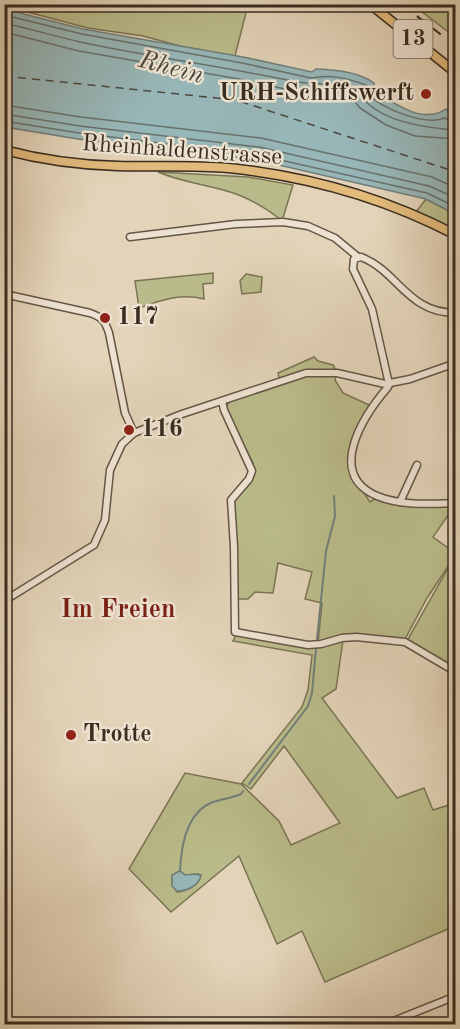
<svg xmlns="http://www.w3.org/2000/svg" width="460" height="1029" viewBox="0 0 460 1029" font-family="'Old Standard TT',serif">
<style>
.green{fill:#babb8a;stroke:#7a7455;stroke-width:1.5;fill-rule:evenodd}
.water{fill:#97b6b7;stroke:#717f7b;stroke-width:1.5}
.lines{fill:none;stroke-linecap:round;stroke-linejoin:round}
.shore{stroke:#68726c;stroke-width:1.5}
.stream{stroke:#717f7b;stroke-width:2}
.ferry{stroke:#4c483e;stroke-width:1.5;stroke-dasharray:8 6;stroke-linecap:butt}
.minor-casing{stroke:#645646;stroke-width:9}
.major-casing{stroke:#392d20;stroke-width:11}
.minor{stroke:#ede2d1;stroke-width:6}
.major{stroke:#e2ba7c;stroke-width:8}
.rail{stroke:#392d20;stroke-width:2;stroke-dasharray:10 10;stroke-linecap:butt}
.poi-dot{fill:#8f2418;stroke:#ede2d1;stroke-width:2}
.labels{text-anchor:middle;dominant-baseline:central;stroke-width:5;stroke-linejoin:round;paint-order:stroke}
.shield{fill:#ede2d1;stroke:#6f6355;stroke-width:1.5}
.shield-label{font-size:22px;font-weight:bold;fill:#392d20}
.poi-label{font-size:24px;font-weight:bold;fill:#392d20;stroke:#ede2d1;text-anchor:start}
.street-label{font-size:24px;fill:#392d20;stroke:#ede2d1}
.water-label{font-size:26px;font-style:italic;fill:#4c483e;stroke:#ede2d1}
.neighbourhood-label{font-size:26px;font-weight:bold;fill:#7a1f14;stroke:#ede2d1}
</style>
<rect width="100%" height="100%" fill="#e3d3b8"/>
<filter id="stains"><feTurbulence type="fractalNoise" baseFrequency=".00333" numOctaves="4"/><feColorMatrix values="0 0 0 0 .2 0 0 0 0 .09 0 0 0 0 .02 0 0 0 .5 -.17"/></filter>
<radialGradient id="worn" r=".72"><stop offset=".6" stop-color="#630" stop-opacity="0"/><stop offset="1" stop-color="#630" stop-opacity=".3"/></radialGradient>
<g class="green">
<path d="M4 5H248L235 56 184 47 143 36 88 28 5 6Z"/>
<path d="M413 5H455V37Z"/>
<path d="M158 172 248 177 293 185 282 221C268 209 247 197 230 192 205 184 181 182 158 172Z"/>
<path d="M426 199 455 214V232L416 212Z"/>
<path d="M213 273V283L203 284 204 299C181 293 161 300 139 308L135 281Z"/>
<path d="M246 274 262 277 261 292 242 294 240 281Z"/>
<path d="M314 357 318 361 333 365 336 370 335 380 343 393 369 405 348 457 353 477 370 502 378 497 401 505H455L433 537 455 553V556L427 598 404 641 359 635 318 643 322 603 305 599 312 572 278 563 273 593 255 592 248 599H237L233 502 254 471 253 463 228 413 227 405 231 399 280 383 278 373Z"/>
<path d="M455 560V669L407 641 447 570Z"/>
<path d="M236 635 313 648 343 640 336 689 322 698 397 798 424 788 433 810 455 803V926L325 982 302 931 277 944 239 856 171 912 129 869 185 773 241 784 279 821 291 845 340 823 284 746 251 789 242 783 302 707 308 690 312 655 233 641ZM180 871 185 875 198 874 201 875C199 886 186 891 177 892 172 886 171 882 172 875Z"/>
</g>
<g class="water">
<path d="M4 9 83 29 243 57 312 72 316 69C335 70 357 71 374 83L373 90C393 103 423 125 446 109L455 118V214L426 199 257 160 78 139 5 127Z"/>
<path d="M180 871 185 875 197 874 201 876C198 886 187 891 177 891L172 886V875Z"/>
</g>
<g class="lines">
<g class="shore">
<path d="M4 15 82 34 242 63 311 78C331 74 346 78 366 85 366 86 367 92 369 94 380 109 427 126 444 118L456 122"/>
<path d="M4 23C30 29 55 36 80 42 150 57 221 66 292 81 316 86 333 81 358 90 373 122 426 128 456 130"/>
<path d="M4 32 79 51 239 79 308 94 323 92 339 93 351 97 360 108 386 125 415 136 456 139"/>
<path d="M4 105 81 117 261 138 432 177 456 188"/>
<path d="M4 114 80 126 259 147 429 186 456 198"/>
<path d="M4 121 79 133 258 155 427 193 456 207"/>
</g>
<g class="stream">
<path d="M317 639 326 551 335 516 334 496"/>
<path d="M249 784 308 706 312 693 316 649"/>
<path d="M180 871C181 846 186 812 213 802 222 799 232 798 241 794L243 791"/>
</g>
<path class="ferry" d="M4 76 236 100 456 172"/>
<g class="minor-casing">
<g id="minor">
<path d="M130 237 236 224 283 222 308 226 335 238 358 257"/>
<path d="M4 294 90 313C102 317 105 321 109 333L125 413 134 433"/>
<path d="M456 313C407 313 398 271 361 257L354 259 353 269 372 309 389 384 388 387C364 415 325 474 377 496 401 506 430 504 456 503"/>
<path d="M222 401 224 410 252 471 249 479 231 500 234 547 235 632 308 645 321 644 342 638 356 637 405 642 456 672"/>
<path d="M400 502 417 465"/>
<path d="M4 601 94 545 105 520 110 470 122 444 134 433 182 414 306 373H337L385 384 410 379 456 363"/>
<path d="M386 1024 456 996"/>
</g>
</g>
<g class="major-casing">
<g id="major">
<path d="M370 4 456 73"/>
<path d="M4 150C42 160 80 165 118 166 155 167 191 165 228 168 307 176 385 198 456 235"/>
</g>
</g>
<use href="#minor" class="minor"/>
<use href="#major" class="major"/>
<path class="rail" d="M401 4 456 46"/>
</g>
<g class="poi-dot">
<circle cx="426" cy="94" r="6"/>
<circle cx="105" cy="318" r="6"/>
<circle cx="129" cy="430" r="6"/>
<circle cx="71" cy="735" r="6"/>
</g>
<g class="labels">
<rect class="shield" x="393.5" y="20" width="39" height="38" rx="4.5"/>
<g class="shield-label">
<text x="413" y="39">13</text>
</g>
<g class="poi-label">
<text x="414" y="94" text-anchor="end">URH-Schiffswerft</text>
<text x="117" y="318">117</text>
<text x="141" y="430">116</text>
<text x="83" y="735">Trotte</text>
</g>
<g class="street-label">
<text transform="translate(182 151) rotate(4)">Rheinhaldenstrasse</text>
</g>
<g class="water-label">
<text transform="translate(171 68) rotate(15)">Rhein</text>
</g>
<g class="neighbourhood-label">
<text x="118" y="610">Im Freien</text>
</g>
</g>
<rect width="460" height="1029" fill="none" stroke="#e3d3b8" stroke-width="24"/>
<rect x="6" y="6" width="448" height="1017" fill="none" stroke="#392d20" stroke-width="3"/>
<rect x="12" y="12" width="436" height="1005" fill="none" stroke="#392d20" stroke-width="1.5"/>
<rect width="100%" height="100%" filter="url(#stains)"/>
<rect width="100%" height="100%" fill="url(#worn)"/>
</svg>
